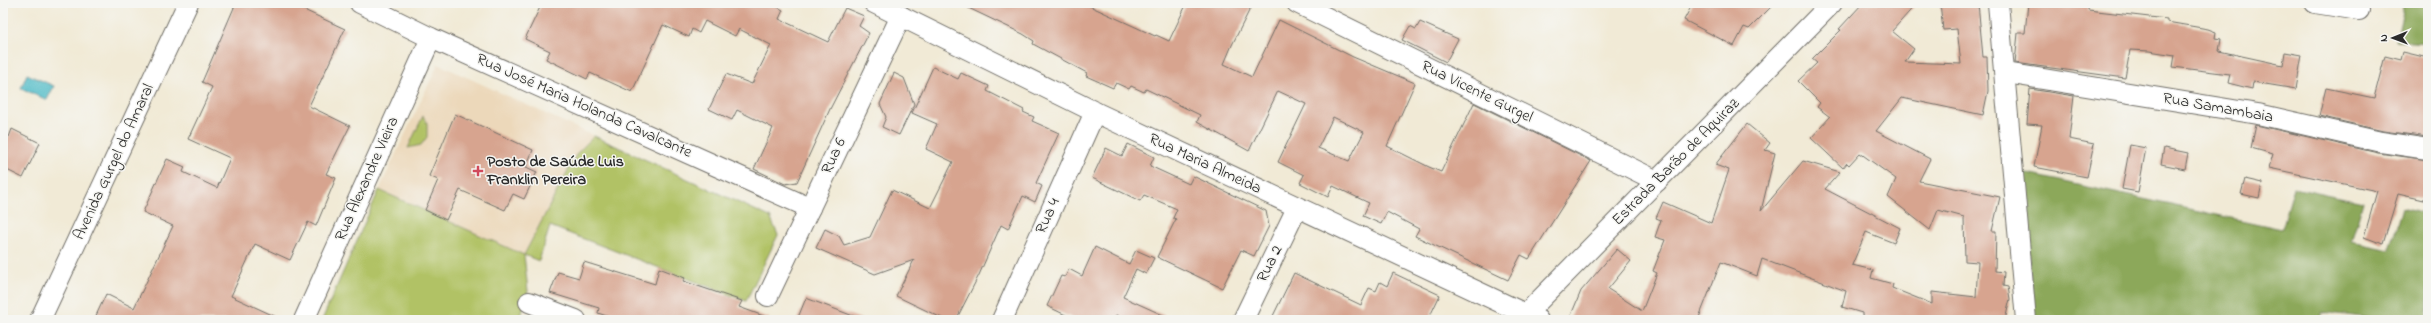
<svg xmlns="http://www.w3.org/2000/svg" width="2431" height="323" viewBox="0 0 2431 323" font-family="'Indie Flower',sans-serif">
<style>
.built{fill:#ecd8ba}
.green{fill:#b1c265;stroke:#6e7648}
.forest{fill:#8ca85a;stroke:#5c6a42}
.water{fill:#4cbac6;stroke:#3c7278}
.building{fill:#d7a48f;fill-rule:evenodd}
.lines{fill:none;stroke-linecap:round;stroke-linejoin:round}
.minor-casing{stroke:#706e67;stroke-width:22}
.minor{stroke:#fff;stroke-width:20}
.poi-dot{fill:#d1495b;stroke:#f6f6f2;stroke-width:1.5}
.labels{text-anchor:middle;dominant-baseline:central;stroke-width:3;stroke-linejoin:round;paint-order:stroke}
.street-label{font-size:16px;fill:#2b2b2b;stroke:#f6f6f2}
.poi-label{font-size:16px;font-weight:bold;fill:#2b2b2b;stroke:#f6f6f2;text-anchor:start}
</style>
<rect width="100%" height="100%" fill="#f6f6f2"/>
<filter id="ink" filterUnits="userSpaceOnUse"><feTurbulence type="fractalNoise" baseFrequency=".025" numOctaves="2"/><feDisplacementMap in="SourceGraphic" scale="8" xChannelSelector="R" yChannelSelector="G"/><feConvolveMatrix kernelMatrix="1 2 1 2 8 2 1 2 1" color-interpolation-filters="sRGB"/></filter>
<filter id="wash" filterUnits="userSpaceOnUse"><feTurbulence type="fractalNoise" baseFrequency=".012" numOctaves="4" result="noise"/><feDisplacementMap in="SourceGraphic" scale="16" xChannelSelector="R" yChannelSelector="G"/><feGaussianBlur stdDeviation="0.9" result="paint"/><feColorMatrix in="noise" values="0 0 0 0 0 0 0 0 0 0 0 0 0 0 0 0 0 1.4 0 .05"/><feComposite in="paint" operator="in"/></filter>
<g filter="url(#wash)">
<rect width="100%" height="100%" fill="#f1ead6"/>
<path class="built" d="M438 64 594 136 577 153 524 255 379 190Z"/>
<g class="green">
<path d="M423 116 427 123V137L421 145 408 148Z"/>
<path d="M594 136 770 217 778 235 746 301 550 226 539 261 524 255 528 291 520 320H322L379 190 524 255 577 153Z"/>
</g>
<g class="forest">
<path d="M2405 3H2428V43L2396 41Z"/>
<path d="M2023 173 2282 229 2294 187 2363 202 2351 242 2390 250 2402 207 2428 214V320H2386L2321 312 2319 320H2034Z"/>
</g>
<path class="water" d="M27 74 54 86 47 100 21 88Z"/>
<g id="blocks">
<g class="building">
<path d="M236 3H289L345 29 309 106 350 126 326 174 336 178 316 226 308 222 290 260 255 244 231 296 283 320H94L106 294 134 308 173 226 143 212 167 159 185 167 183 172 217 188 230 158 188 139 212 87 202 82Z"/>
<path d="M542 3H770L783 10 779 19 828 42 845 8 864 16 859 26 869 33 830 109 797 182 785 184 754 169 773 128 737 110 732 120 709 109 726 74 752 84 771 45 739 29 735 36 705 21 699 33 692 29 689 37 663 25 632 92 590 73 587 79 546 59 550 51 525 39Z"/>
<path d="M958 3H1083L1155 36 1156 35 1169 41 1187 3H1253L1232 45 1224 64 1252 77 1279 20 1353 57 1415 83 1387 146 1429 167 1441 172 1474 103 1591 161 1529 259 1521 255 1508 280 1415 236 1419 229 1387 212 1381 224 1363 216 1369 203 1333 186 1328 197 1300 183 1304 175 1278 162 1306 104 1278 91 1249 151 1197 122 1200 115 1146 89 1144 92 1131 86 1129 89 1116 83 1113 88 1086 76 1087 73 1033 44 1034 41 1023 34ZM1333 117 1364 132 1349 161 1318 148Z"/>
<path d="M1693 3H1775L1749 29 1744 27 1734 46 1684 20Z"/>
<path d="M1863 3H1917L1892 31 1914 49 1905 62 1961 64 1957 29 1943 30 1940 3H1956V5L1978 3 1983 57H1987L1988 91 1983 115 1902 98 1876 131 1930 159 1919 181 2000 197 1992 231H1996L1995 271 2004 272 2003 286 2008 287 2010 299 2005 320H1873L1862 316V313L1842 307 1846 291 1762 259 1757 276 1721 262 1698 320H1569L1581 291 1617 249 1631 261 1608 289 1642 311 1657 273 1653 271 1665 240 1655 237 1661 220 1656 218 1663 202 1711 223 1729 170 1715 165 1747 124 1770 143 1765 150 1775 153 1761 211 1803 161 1840 172 1825 189 1900 228 1894 243 1866 232 1852 265 1873 270 1871 278 1893 284 1892 288 1932 304V292L1976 297 1978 262 1965 261 1964 217 1938 210 1930 230 1888 197 1896 179 1860 153 1849 165 1847 163 1843 168 1811 138 1830 117 1817 107 1820 103 1798 81 1817 63 1812 59 1841 30 1839 29Z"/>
<path d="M2028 3H2089L2088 10 2167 19V22L2208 29 2216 32 2215 38 2221 39 2219 51 2283 65 2285 52 2302 55 2296 89 2253 82 2252 89 2228 83 2230 74 2173 67 2175 55 2149 51 2130 50 2125 78 2015 63 2018 33H2025Z"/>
<path d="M1420 22 1458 39 1446 62 1402 40 1410 26 1416 29Z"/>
<path d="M2403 52 2428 58V137L2383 131 2319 116 2326 88 2374 98 2385 56 2401 60Z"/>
<path d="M933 67 958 79 961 73 989 86 987 91 1024 110 1023 112 1034 117 1032 121 1059 133 1036 183 1042 186 1035 202 1023 196 1008 229 1001 225 979 275 956 320H946L896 296 914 260 875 274 816 248 825 229 839 236 844 245 870 237 892 190 930 208 953 162 926 149 937 124 912 113Z"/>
<path d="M894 73 904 78 914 104 899 135 882 127 886 117 880 104Z"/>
<path d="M2030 89 2074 96 2069 139 2094 144 2087 177 2034 167 2042 125 2027 124Z"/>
<path d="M455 114 533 150 526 167 537 172 524 199 513 194 505 210 460 190 446 220 425 210 438 180 429 176Z"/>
<path d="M2256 125 2378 153 2428 160V198H2424V200L2398 194 2383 244 2364 237 2377 191 2269 168 2273 154 2251 148Z"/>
<path d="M12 129 40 143 23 178 3 168V134L9 137Z"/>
<path d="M1128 144 1154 157 1150 166 1189 184 1193 176 1266 211 1269 226 1254 256 1241 250 1222 288 1157 257 1176 219 1173 218 1177 209 1144 195 1140 201 1092 178 1106 148 1122 156Z"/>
<path d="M2130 145 2146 148 2138 192 2122 189Z"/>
<path d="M2164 148 2188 153 2185 169 2161 164Z"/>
<path d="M2245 179 2262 183 2259 198 2241 194Z"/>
<path d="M1095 247 1129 264 1136 250 1154 258 1146 274 1136 269 1123 297 1174 320H1125L1116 315 1114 320H1076L1047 306 1061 276 1065 277 1069 269 1082 276Z"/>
<path d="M584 262 655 284 659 268 685 278 683 281 742 301 739 307 769 318V320H618L598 313 599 308 550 293 558 272 579 278Z"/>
<path d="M1294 273 1361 305 1369 288 1376 291 1380 282 1387 286 1393 273 1440 295 1428 320H1271Z"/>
<path d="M806 298 861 319V320H797Z"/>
</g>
</g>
</g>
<g filter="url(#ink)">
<use href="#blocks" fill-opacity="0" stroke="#706e67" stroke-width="1"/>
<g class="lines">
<g class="minor-casing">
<g id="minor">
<path d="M360 3 431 38 810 208"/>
<path d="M874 3 1095 112 1538 320"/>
<path d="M1297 3 1657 181"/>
<path d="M1998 3 2026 320"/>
<path d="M2315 3 2359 10"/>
<path d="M2006 73 2258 114 2381 142 2428 149"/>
<path d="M768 296 901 16"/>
<path d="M529 302 576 320"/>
<path d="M40 320 188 3"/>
<path d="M304 320 431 38"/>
<path d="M1002 320 1095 112"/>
<path d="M1243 320 1297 208"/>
<path d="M1520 320 1832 3"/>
</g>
</g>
<use href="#minor" class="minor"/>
</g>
</g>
<path class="poi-dot" d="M476 165h4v4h4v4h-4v4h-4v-4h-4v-4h4z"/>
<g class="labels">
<g class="street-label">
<text transform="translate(1477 92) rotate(26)">Rua Vicente Gurgel</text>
<text transform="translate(584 106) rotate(24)">Rua José Maria Holanda Cavalcante</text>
<text transform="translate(2218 108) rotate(10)">Rua Samambaia</text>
<text transform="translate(834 156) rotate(-65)">Rua 6</text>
<text transform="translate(114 162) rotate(-65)">Avenida Gurgel do Amaral</text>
<text transform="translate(1676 162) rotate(-45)">Estrada Barão de Aquiraz</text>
<text transform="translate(1205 164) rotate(25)">Rua Maria Almeida</text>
<text transform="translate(367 179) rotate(-66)">Rua Alexandre Vieira</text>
<text transform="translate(1048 216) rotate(-66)">Rua 4</text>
<text transform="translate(1270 264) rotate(-64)">Rua 2</text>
</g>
<g class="poi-label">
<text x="487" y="162">Posto de Saúde Luis<tspan x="487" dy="18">Franklin Pereira</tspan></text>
</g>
</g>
<rect width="2431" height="323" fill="none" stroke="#f6f6f2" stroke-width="16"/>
<g transform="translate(2393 38) rotate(269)" stroke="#f6f6f2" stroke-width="3" paint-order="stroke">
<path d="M0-3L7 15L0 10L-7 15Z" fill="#2b2b2b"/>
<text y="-6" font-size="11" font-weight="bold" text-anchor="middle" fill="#2b2b2b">N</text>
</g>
</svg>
